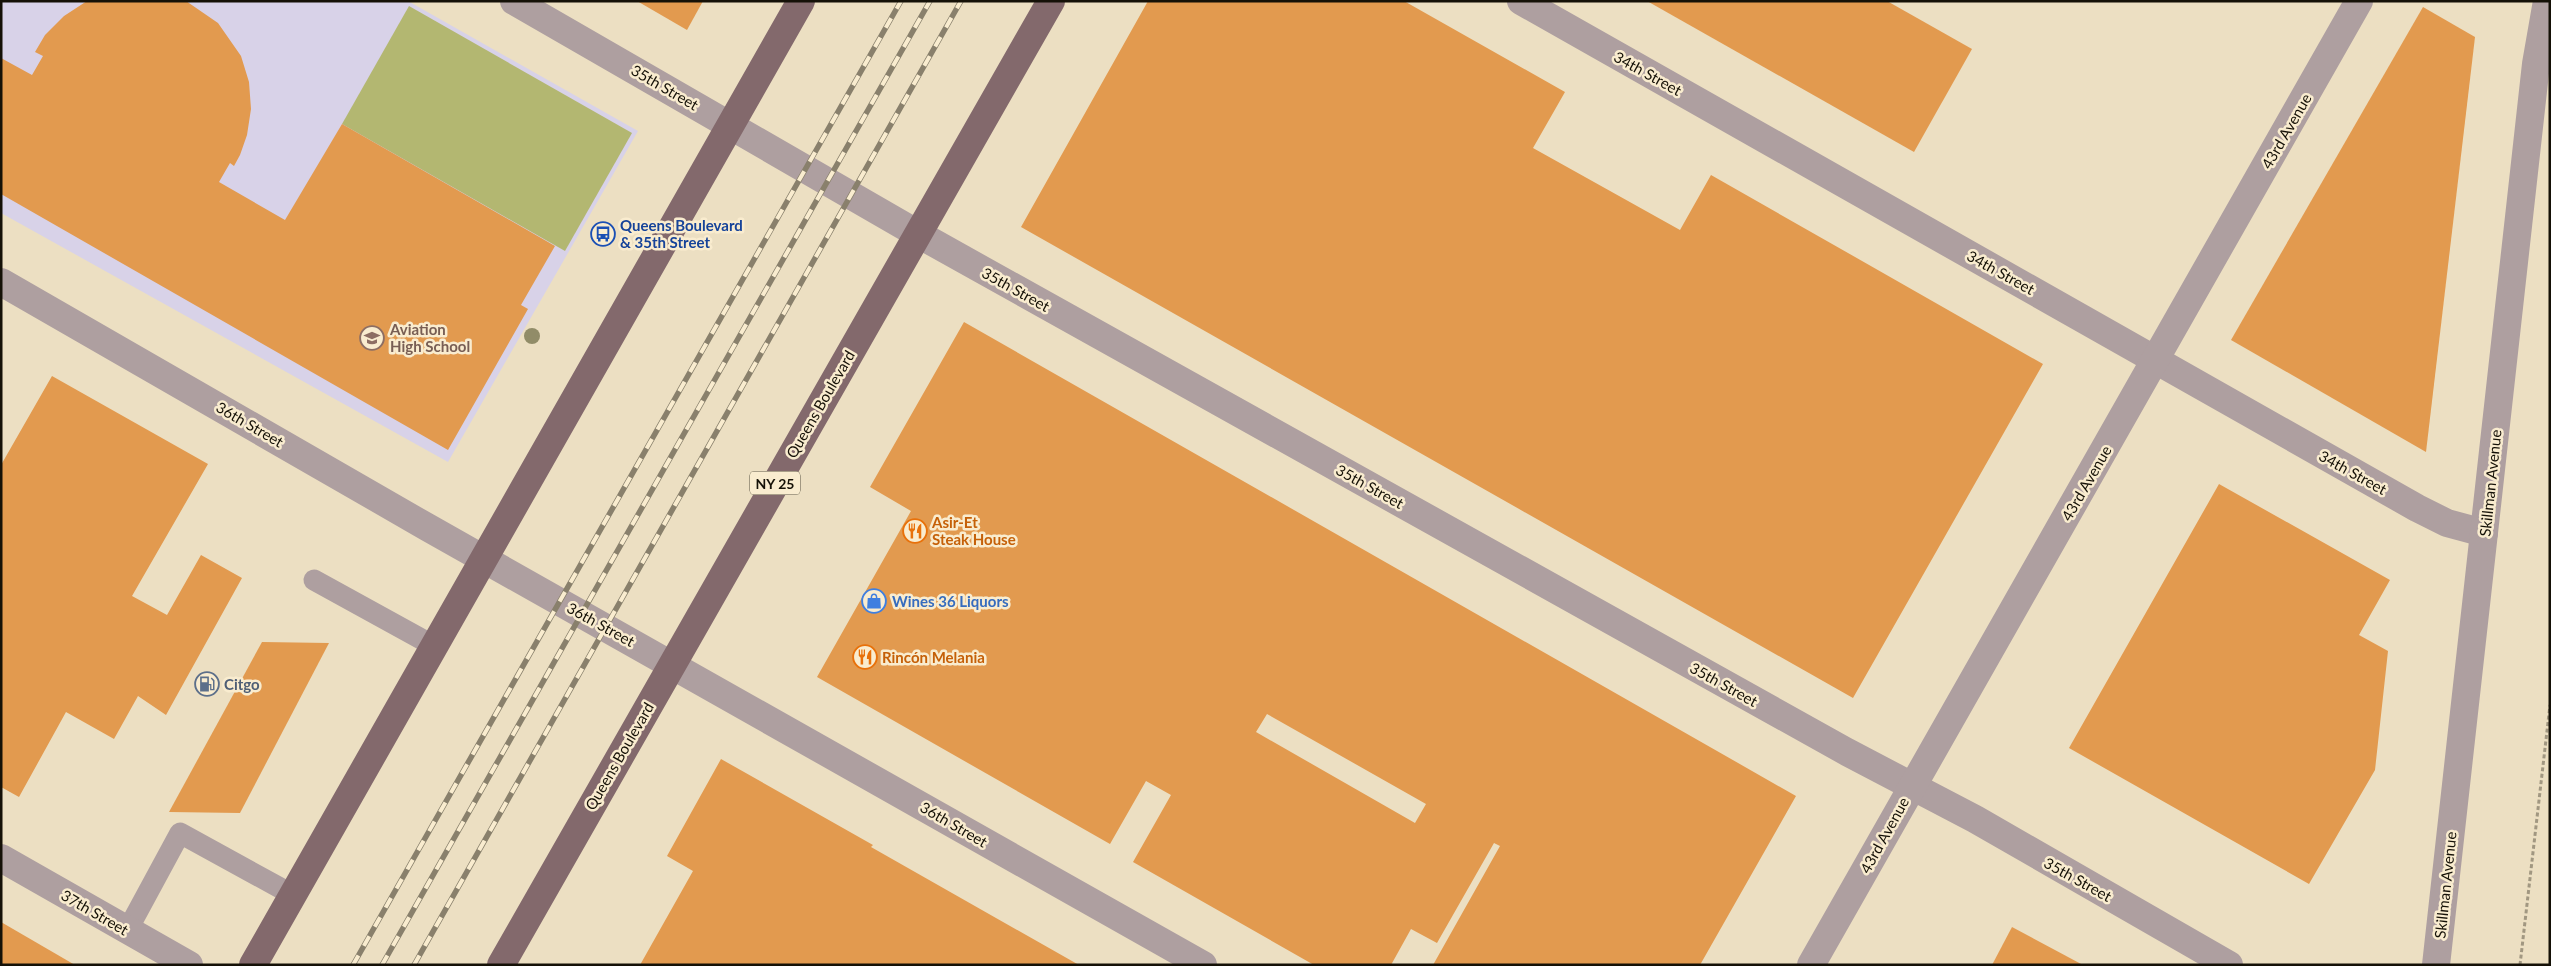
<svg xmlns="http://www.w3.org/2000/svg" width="2551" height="966" viewBox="0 0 2551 966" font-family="Lato,sans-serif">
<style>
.education{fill:#d8d2e8}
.grass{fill:#b3b771}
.building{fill:#e29a4f;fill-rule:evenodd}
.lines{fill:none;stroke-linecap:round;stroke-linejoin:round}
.path{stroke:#a19781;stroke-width:3;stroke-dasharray:4 2.5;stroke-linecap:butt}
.service{stroke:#ae9fa0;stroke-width:21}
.minor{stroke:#ae9fa0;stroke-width:28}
.primary{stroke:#83696c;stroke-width:28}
.rail-casing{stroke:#89806c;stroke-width:5.5}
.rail{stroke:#f9eccf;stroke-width:4;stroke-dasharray:11;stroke-linecap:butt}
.tree{fill:#918c68}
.labels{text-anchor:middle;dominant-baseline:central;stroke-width:5;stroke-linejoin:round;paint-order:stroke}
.shield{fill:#f9eccf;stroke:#595343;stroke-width:1}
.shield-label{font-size:14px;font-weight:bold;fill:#151107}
.street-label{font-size:15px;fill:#151107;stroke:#f9eccf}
.transit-label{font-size:15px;font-weight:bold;fill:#164399;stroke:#f9eccf;text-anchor:start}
.education-label{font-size:15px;font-weight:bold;fill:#785e54;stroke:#f9eccf;text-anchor:start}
.food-label{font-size:15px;font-weight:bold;fill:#c56008;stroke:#f9eccf;text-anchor:start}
.shop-label{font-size:15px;font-weight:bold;fill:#366cbe;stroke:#f9eccf;text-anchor:start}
.service-label{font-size:15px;font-weight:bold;fill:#4e5e75;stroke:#f9eccf;text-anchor:start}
</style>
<rect width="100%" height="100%" fill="#ecdfc2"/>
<path class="education" d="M1 1H408L638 131 448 462 1 213Z"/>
<path class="grass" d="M409 6 632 133 565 251 342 124Z"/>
<g class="building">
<path d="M87 1H186L218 23 241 56 249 82 251 109 247 135 240 155 234 166 230 163 219 182 285 220 342 124 555 246 521 305 528 309 448 450 1 194V58L32 75 43 56 35 52 45 35 64 16Z"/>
<path d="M637 1H703L687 30Z"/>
<path d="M1148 1H1404L1565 92 1533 148 1680 230 1711 175 2043 364 1853 698 1021 227Z"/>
<path d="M1647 1H1887L1972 49 1914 152Z"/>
<path d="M2423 7 2475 37 2426 452 2231 340Z"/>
<path d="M964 322 1796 796 1700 965H1433L1500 846 1494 843 1437 943 1411 929 1391 965H1314L1133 862 1171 795 1146 781 1110 844 817 677 911 511 870 487ZM1267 714 1426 804 1415 823 1256 732Z"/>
<path d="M52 376 208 464 132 596 167 615 201 555 242 578 166 715 138 696 114 739 66 712 19 797 1 787V465Z"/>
<path d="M2219 484 2390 580 2359 635 2388 651 2375 770 2309 884 2069 748Z"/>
<path d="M262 642 329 643 240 813 169 812Z"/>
<path d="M721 759 873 845 871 847 1079 965H640L693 871 667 856Z"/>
<path d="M1 922 75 965H1Z"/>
<path d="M2012 927 2083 965H1992Z"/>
</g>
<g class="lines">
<path class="path" d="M2520 965 2550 705"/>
<g class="service">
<path d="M314 580 434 646"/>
<path d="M127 931 180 833 293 895"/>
</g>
<g class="minor">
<path d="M514 1 918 234 1847 752 1975 819 2229 965"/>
<path d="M1521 1 2417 508 2447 523 2484 533"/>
<path d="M1 282 427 527 1203 965"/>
<path d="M1 858 189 965"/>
<path d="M1811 965 2359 1"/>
<path d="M2436 965 2536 64 2547 1"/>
</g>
<g class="primary">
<path d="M253 965 801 1"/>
<path d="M501 965 1051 1"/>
</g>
<g class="rail-casing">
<g id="rail">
<path d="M353 965 901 1"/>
<path d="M382 965 930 1"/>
<path d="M414 965 961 1"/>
</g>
</g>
<use href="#rail" class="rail"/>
</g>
<circle class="tree" cx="532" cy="336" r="8"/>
<defs>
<g id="bus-ring" transform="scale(1.25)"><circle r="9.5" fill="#f9eccf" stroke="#1a4fb4" stroke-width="1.5"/><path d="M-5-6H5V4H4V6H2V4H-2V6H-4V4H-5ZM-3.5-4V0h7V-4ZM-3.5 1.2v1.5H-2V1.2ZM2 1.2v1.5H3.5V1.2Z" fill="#1a4fb4"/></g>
<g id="school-ring" transform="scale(1.25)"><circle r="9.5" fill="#f9eccf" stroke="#8d6e63" stroke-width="1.5"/><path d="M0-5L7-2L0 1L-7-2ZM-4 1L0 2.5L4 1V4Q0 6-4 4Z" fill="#8d6e63"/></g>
<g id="restaurant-ring" transform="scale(1.25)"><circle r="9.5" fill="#f9eccf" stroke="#e8710a" stroke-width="1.5"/><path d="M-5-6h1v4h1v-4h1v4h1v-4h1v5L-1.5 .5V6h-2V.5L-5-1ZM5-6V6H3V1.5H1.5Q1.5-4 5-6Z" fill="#e8710a"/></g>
<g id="shop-ring" transform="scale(1.25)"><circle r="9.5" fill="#f9eccf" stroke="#3f7fe0" stroke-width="1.5"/><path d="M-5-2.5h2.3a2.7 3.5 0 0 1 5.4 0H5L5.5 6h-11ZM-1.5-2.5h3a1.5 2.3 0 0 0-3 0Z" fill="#3f7fe0"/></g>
<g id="fuel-ring" transform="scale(1.25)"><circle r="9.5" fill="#f9eccf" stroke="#5c6f8a" stroke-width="1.5"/><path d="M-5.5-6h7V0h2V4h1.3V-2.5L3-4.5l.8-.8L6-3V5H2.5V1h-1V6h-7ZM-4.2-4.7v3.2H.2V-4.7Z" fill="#5c6f8a"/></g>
</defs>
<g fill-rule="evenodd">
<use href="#bus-ring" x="603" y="234"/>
<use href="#school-ring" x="372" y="338"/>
<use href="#restaurant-ring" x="915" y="531"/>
<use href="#shop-ring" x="874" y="601"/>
<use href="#restaurant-ring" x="865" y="657"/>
<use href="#fuel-ring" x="207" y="684"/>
</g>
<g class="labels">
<rect class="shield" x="750" y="471.5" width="50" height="23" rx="4"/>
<g class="shield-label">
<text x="775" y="483">NY 25</text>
</g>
<g class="street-label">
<text transform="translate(1648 73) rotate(29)">34th Street</text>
<text transform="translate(665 87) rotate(30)">35th Street</text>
<text transform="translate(2286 131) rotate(-60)">43rd Avenue</text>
<text transform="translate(2001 272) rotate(29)">34th Street</text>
<text transform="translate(1016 289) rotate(29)">35th Street</text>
<text transform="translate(820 404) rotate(-60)">Queens Boulevard</text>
<text transform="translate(250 424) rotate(30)">36th Street</text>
<text transform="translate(2353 472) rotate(29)">34th Street</text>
<text transform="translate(2086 483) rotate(-60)">43rd Avenue</text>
<text transform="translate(2490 483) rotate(-84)">Skillman Avenue</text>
<text transform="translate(1370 486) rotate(29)">35th Street</text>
<text transform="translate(601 624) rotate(29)">36th Street</text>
<text transform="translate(1724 684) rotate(29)">35th Street</text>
<text transform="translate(619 756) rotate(-60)">Queens Boulevard</text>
<text transform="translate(954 824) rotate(30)">36th Street</text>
<text transform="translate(1884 835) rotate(-61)">43rd Avenue</text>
<text transform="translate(2078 879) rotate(29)">35th Street</text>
<text transform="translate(2445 885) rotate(-84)">Skillman Avenue</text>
<text transform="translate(95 912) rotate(30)">37th Street</text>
</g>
<g class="transit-label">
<text x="620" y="225">Queens Boulevard<tspan x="620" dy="17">&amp; 35th Street</tspan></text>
</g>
<g class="education-label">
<text x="390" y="329">Aviation<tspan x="390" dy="17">High School</tspan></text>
</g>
<g class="food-label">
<text x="932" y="522">Asir-Et<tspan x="932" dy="17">Steak House</tspan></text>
<text x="882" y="657">Rincón Melania</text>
</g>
<g class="shop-label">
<text x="892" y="601">Wines 36 Liquors</text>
</g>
<g class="service-label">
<text x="224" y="684">Citgo</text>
</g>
</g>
<rect width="2551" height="966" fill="none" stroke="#151107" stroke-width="5"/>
</svg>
